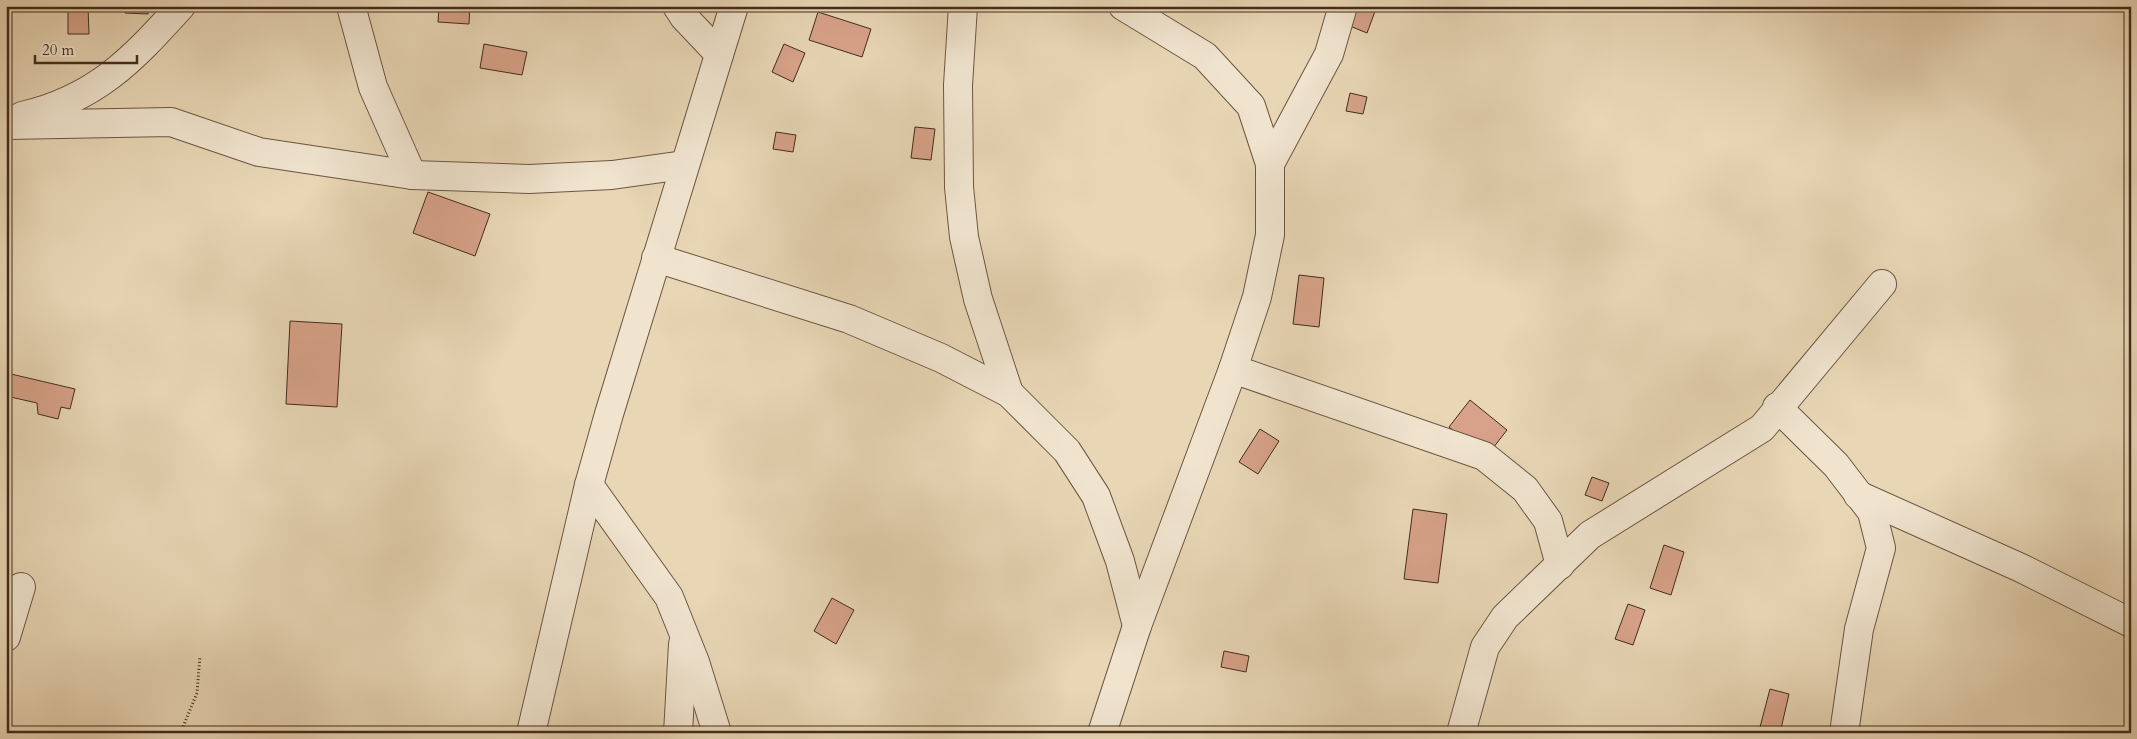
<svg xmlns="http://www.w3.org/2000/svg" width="2137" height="739" viewBox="0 0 2137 739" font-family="Cardo,serif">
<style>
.building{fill:#d7a289;stroke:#432c1c}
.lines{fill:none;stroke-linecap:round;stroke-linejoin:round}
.street-casing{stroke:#6c5642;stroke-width:30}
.path{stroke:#432c1c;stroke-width:3;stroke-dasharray:1 2.5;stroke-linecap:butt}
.street{stroke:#f0e4cf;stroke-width:28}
</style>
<rect width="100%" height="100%" fill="#e8d6b5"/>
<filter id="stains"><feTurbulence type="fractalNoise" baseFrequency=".004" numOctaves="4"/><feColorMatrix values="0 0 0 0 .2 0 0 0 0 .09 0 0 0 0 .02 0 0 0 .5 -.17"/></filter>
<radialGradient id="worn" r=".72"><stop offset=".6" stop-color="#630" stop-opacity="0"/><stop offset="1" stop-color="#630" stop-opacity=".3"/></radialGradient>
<g class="building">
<path d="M68 6H88L89 34H68Z"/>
<path d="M125 6H149L148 14 125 13Z"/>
<path d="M439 6H470L469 24 438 22Z"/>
<path d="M1352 6H1377L1367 33 1345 24Z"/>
<path d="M818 12 871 29 862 57 809 40Z"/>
<path d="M484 44 527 52 522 75 480 68Z"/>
<path d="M784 44 805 53 793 82 772 72Z"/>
<path d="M1350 93 1367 97 1363 114 1346 111Z"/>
<path d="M915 127 935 129 931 160 911 158Z"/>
<path d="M776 132 796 135 793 152 773 149Z"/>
<path d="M428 192 490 214 475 256 413 233Z"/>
<path d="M1299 275 1324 278 1319 327 1293 324Z"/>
<path d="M290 321 342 324 337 407 286 404Z"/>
<path d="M11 374 75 389 70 409 61 407 58 419 38 414 37 403 6 396Z"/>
<path d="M1470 400 1507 430 1486 457 1449 427Z"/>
<path d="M1260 429 1279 441 1258 474 1239 462Z"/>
<path d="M1592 477 1609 483 1602 501 1585 495Z"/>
<path d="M1413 509 1447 514 1438 583 1404 579Z"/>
<path d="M1664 545 1684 552 1671 595 1650 588Z"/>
<path d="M832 598 854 610 836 644 814 631Z"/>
<path d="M1628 604 1645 610 1633 645 1615 639Z"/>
<path d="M1224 651 1249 656 1246 672 1221 667Z"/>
<path d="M1770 689 1789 694 1780 733 1759 731Z"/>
</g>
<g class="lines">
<g class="street-casing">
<g id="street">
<path d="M351 6 373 87 412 175"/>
<path d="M677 6 684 17 719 54"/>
<path d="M963 6 958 85 959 187 964 237 978 299 1009 393"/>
<path d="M22 116C96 99 132 60 181 6"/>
<path d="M6 125 171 122 259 152 412 175 529 179 612 175 684 165"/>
<path d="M1270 164 1329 54 1343 6"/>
<path d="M656 258 849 319 941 358 1009 393 1067 451 1096 496 1120 561 1137 626"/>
<path d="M1233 369 1484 456 1525 489 1548 521 1560 565"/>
<path d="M1777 407 1836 465 1872 512 1881 548 1859 629 1844 733"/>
<path d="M589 485 669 597 695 662 717 733"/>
<path d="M1858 495 2021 568 2131 623"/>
<path d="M6 637 21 587"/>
<path d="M531 733 589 485 609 414 734 6"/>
<path d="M678 733 683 644"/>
<path d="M1102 733 1137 626 1233 369 1257 297 1270 235V164L1251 106 1205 56 1123 6"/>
<path d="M1461 733 1485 647 1505 617 1590 535 1762 428 1882 284"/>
</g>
</g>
<path class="path" d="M171 733 183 727 197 693 200 656"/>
<use href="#street" class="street"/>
</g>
<rect width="2137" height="739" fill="none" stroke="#e8d6b5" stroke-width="25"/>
<rect x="8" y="8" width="2122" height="724" fill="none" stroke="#432c1c" stroke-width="2.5"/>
<rect x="12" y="12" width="2112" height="714" fill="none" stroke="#432c1c"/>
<path d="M35 55v8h102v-8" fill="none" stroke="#432c1c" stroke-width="2.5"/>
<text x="42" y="55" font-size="15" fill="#432c1c" stroke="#f0e4cf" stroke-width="4" paint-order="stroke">20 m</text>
<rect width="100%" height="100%" filter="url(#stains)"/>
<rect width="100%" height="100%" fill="url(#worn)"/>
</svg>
